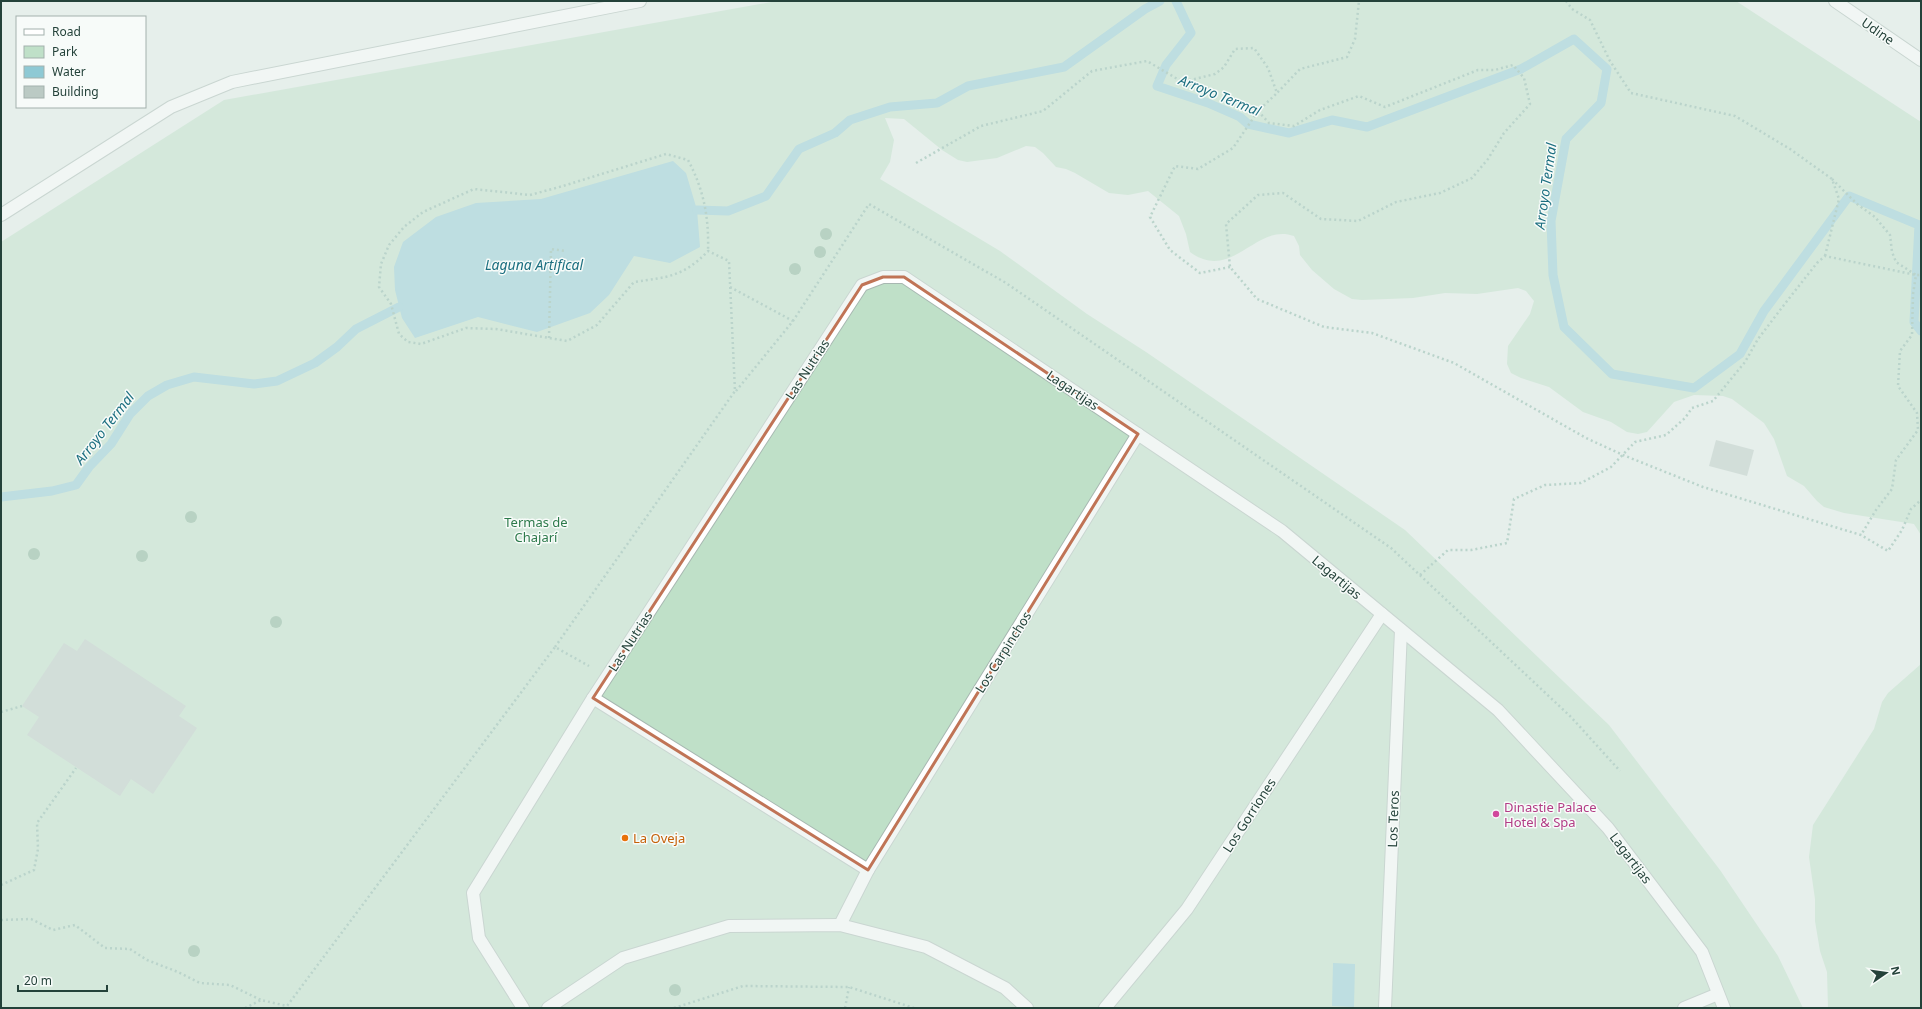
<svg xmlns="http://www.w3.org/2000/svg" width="1922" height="1009" viewBox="0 0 1922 1009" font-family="'Noto Sans',sans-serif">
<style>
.green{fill:#bfe0c8}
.water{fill:#8ec9d4}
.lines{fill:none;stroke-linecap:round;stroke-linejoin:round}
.stream{stroke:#8ec9d4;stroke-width:9}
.building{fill:#bbcac4}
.street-casing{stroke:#a8b8b2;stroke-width:14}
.path{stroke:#86b3a5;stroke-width:2.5;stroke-dasharray:2 3;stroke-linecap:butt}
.street{stroke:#fff;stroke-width:12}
.tree{fill:#80af93}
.marked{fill:none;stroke:#c07456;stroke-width:3;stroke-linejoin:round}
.hotel-dot{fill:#d1479c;stroke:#f7fbf9;stroke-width:1.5}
.food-dot{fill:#e8710a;stroke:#f7fbf9;stroke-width:1.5}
.labels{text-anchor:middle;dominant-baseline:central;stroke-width:3;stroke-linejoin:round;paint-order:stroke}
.street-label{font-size:13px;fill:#24423a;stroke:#f7fbf9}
.park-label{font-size:13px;fill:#2d7a4b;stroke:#f7fbf9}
.hotel-label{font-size:13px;fill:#b23c85;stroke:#f7fbf9;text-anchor:start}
.food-label{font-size:13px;fill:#c56008;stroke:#f7fbf9;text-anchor:start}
.water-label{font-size:14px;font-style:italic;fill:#1c6f80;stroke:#f7fbf9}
</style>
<rect width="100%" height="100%" fill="#e6efeb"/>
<g class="green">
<path d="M777 1H1736L1921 122V535L1914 524 1844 513 1824 507 1817 501 1804 486 1787 476 1774 439 1764 423 1732 399 1723 396 1694 395 1674 402 1647 432 1638 434 1627 432 1611 422 1583 412 1549 387 1521 378 1511 373 1507 364 1508 346 1530 314 1534 301 1526 291 1518 288 1477 294 1445 293 1413 298 1362 300 1352 299 1334 289 1312 270 1300 255 1299 246 1294 236C1256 222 1232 283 1190 252L1186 234 1179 216 1148 191 1128 195 1109 193 1075 173 1066 169 1056 167 1043 153 1035 147 1026 146 997 158 967 162 958 160 942 150 904 119 885 118 894 140 890 162 880 179 1000 251 1087 314 1146 352 1405 530 1609 725 1720 870 1778 956 1803 1008H1V242L224 100Z"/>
<path d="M1921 664V1008H1828L1827 972 1820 951 1815 921V899L1809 857 1813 825 1874 729 1882 702 1888 693Z"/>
</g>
<g class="water">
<path d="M673 161 686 173 697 210 700 247 670 263 634 256 609 295 590 313 537 332 478 317 415 338 402 318 395 290 394 267 403 242 436 217 476 203 541 199Z"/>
<path d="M1333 963 1355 964 1354 1007 1332 1006Z"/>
</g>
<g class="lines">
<g class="stream">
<path d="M1176 1 1191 33 1166 65 1157 86 1208 103 1240 117 1248 124 1289 133 1332 120 1367 127 1521 69 1574 39 1607 69 1601 103 1566 139 1551 221 1553 275 1564 327 1612 374 1694 388 1740 354 1764 311 1849 196 1919 225 1914 322 1921 331"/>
<path d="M697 210 728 211 766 196 799 149 835 133 850 120 890 107 937 103 968 86 1064 67 1145 9 1160 1"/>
<path d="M1 497 52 491 76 485 89 467 111 444 130 414 148 396 167 385 194 377 254 384 277 381 315 363 337 347 356 329 399 307"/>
</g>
</g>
<g class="building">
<path d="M1716 440 1754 450 1747 476 1709 466Z"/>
<path d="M85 639 186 706 179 716 197 728 153 794 131 779 120 796 27 735 39 717 22 706 64 643 77 651Z"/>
</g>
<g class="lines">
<g class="street-casing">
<g id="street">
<path d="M1835 1 1921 60"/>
<path d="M1 215 171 107 232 82 640 1"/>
<path d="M593 698 868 870 840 925"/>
<path d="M868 870 1138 434"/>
<path d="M523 1008 479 938 473 893 593 698 862 285 883 277H904L1282 531 1498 710 1608 828 1702 952 1724 1008"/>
<path d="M548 1008 623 958 729 926 840 925 926 947 1005 988 1027 1008"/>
<path d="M1105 1008 1187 909 1382 614"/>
<path d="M1385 1008 1401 630"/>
<path d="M1684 1008 1718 994"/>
</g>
</g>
<g class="path">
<path d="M1566 1 1572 9 1590 20 1610 61 1631 93 1735 116 1790 149 1832 179 1839 199 1825 256"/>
<path d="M1258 111 1269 123 1294 126 1320 110 1359 96 1385 107 1478 70H1495L1513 65 1524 78 1530 104 1504 133 1488 159 1472 178 1440 193 1396 202 1358 221 1321 219 1283 193 1258 195 1226 224 1230 267 1257 299 1324 327 1372 333 1454 363 1586 438 1623 455 1703 487 1861 535 1888 551 1902 530 1911 509 1921 500"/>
<path d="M916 163 981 126 1043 111 1092 71 1147 61 1179 80H1191L1215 74 1224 67 1235 49 1254 48 1268 68 1277 93 1300 69 1347 57 1355 39 1359 1"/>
<path d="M1832 179 1857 204 1875 217 1890 235 1892 252 1896 262 1916 275 1913 294 1912 335 1900 351 1898 386 1917 413 1918 430 1896 460 1892 489 1876 510 1861 535"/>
<path d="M1230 267 1200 273 1170 250 1150 217 1175 166 1198 169 1233 148 1258 111 1277 93"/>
<path d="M730 287 793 321"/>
<path d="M549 338 551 249 565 251"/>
<path d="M736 391 793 321 869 204 1006 283 1391 548 1571 717 1620 771"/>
<path d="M1420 575 1448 550H1471L1507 543 1514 499 1545 485 1581 483 1611 467 1635 442 1666 435 1685 418 1692 408 1713 401 1745 362 1758 339 1787 301 1817 263 1825 256 1916 275H1921"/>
<path d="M555 647 735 391 729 261 708 251C683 277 668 277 634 282L597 325 567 341 496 329 466 328 421 344 408 342 399 334 391 304 379 287 381 264 389 245 404 227 423 212 474 189 530 195 563 186 666 154 688 160C704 190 709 218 708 251"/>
<path d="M1 712 22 706"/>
<path d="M1 885 34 870 38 849 37 823 76 768"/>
<path d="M1 920 31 919 53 930 75 925 105 948 130 949 147 960 178 972 200 983 230 985 261 1000"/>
<path d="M245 1008 261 1000 287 1006 555 647 589 666"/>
<path d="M674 1008 743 986 849 987 914 1008"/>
<path d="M845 1008 849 987"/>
</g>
<use href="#street" class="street"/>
</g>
<g class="tree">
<circle cx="826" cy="234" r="6"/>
<circle cx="820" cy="252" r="6"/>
<circle cx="795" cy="269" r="6"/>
<circle cx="191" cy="517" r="6"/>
<circle cx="34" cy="554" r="6"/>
<circle cx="142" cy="556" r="6"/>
<circle cx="276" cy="622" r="6"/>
<circle cx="194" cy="951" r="6"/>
<circle cx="675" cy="990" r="6"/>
</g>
<path d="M0 0H1922V1009H0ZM883 277H904L1138 434 868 870 593 698 862 285Z" fill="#e6efeb" fill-opacity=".55" fill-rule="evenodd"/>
<path class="marked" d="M883 277H904L1138 434 868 870 593 698 862 285Z"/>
<circle class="hotel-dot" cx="1496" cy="814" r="4"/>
<circle class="food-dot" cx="625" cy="838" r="4"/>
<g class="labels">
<g class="street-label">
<text transform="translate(1878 31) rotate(35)">Udine</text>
<text transform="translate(807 369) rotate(-57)">Las Nutrias</text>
<text transform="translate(1073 390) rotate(34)">Lagartijas</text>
<text transform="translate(1337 577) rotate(40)">Lagartijas</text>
<text transform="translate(630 641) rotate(-57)">Las Nutrias</text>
<text transform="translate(1003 652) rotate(-58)">Los Carpinchos</text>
<text transform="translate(1249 815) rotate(-57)">Los Gorriones</text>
<text transform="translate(1393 819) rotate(-88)">Los Teros</text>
<text transform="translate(1631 858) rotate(53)">Lagartijas</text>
</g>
<g class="park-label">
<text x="536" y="522">Termas de<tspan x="536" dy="15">Chajarí</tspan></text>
</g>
<g class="hotel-label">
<text x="1504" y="807">Dinastie Palace<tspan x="1504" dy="15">Hotel &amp; Spa</tspan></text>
</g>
<g class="food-label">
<text x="633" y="838">La Oveja</text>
</g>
<g class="water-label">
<text transform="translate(1220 95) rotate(22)">Arroyo Termal</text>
<text transform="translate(1545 186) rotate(-82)">Arroyo Termal</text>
<text x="534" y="264">Laguna Artifical</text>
<text transform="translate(104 428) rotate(-52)">Arroyo Termal</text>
</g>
</g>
<rect width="1922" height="1009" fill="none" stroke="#24423a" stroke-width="4"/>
<rect x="16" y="16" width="130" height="92" fill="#f7fbf9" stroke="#a3b1ad"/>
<rect x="24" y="29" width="20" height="6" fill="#ffffff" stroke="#a3b1ad"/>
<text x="52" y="36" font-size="12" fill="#24423a">Road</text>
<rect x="24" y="46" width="20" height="12" fill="#bfe0c8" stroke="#a3b1ad"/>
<text x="52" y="56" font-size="12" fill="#24423a">Park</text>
<rect x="24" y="66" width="20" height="12" fill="#8ec9d4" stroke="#a3b1ad"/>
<text x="52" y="76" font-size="12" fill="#24423a">Water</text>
<rect x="24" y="86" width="20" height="12" fill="#bbcac4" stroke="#a3b1ad"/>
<text x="52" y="96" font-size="12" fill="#24423a">Building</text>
<g transform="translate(1886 973) rotate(77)" stroke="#f7fbf9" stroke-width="3" paint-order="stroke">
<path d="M0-3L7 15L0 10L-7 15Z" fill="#24423a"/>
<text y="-6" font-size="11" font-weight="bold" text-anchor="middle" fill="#24423a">N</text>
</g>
<path d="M18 985v6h89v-6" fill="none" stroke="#24423a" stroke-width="2"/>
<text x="24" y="985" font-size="12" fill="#24423a" stroke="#f7fbf9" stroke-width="3" paint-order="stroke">20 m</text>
</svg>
